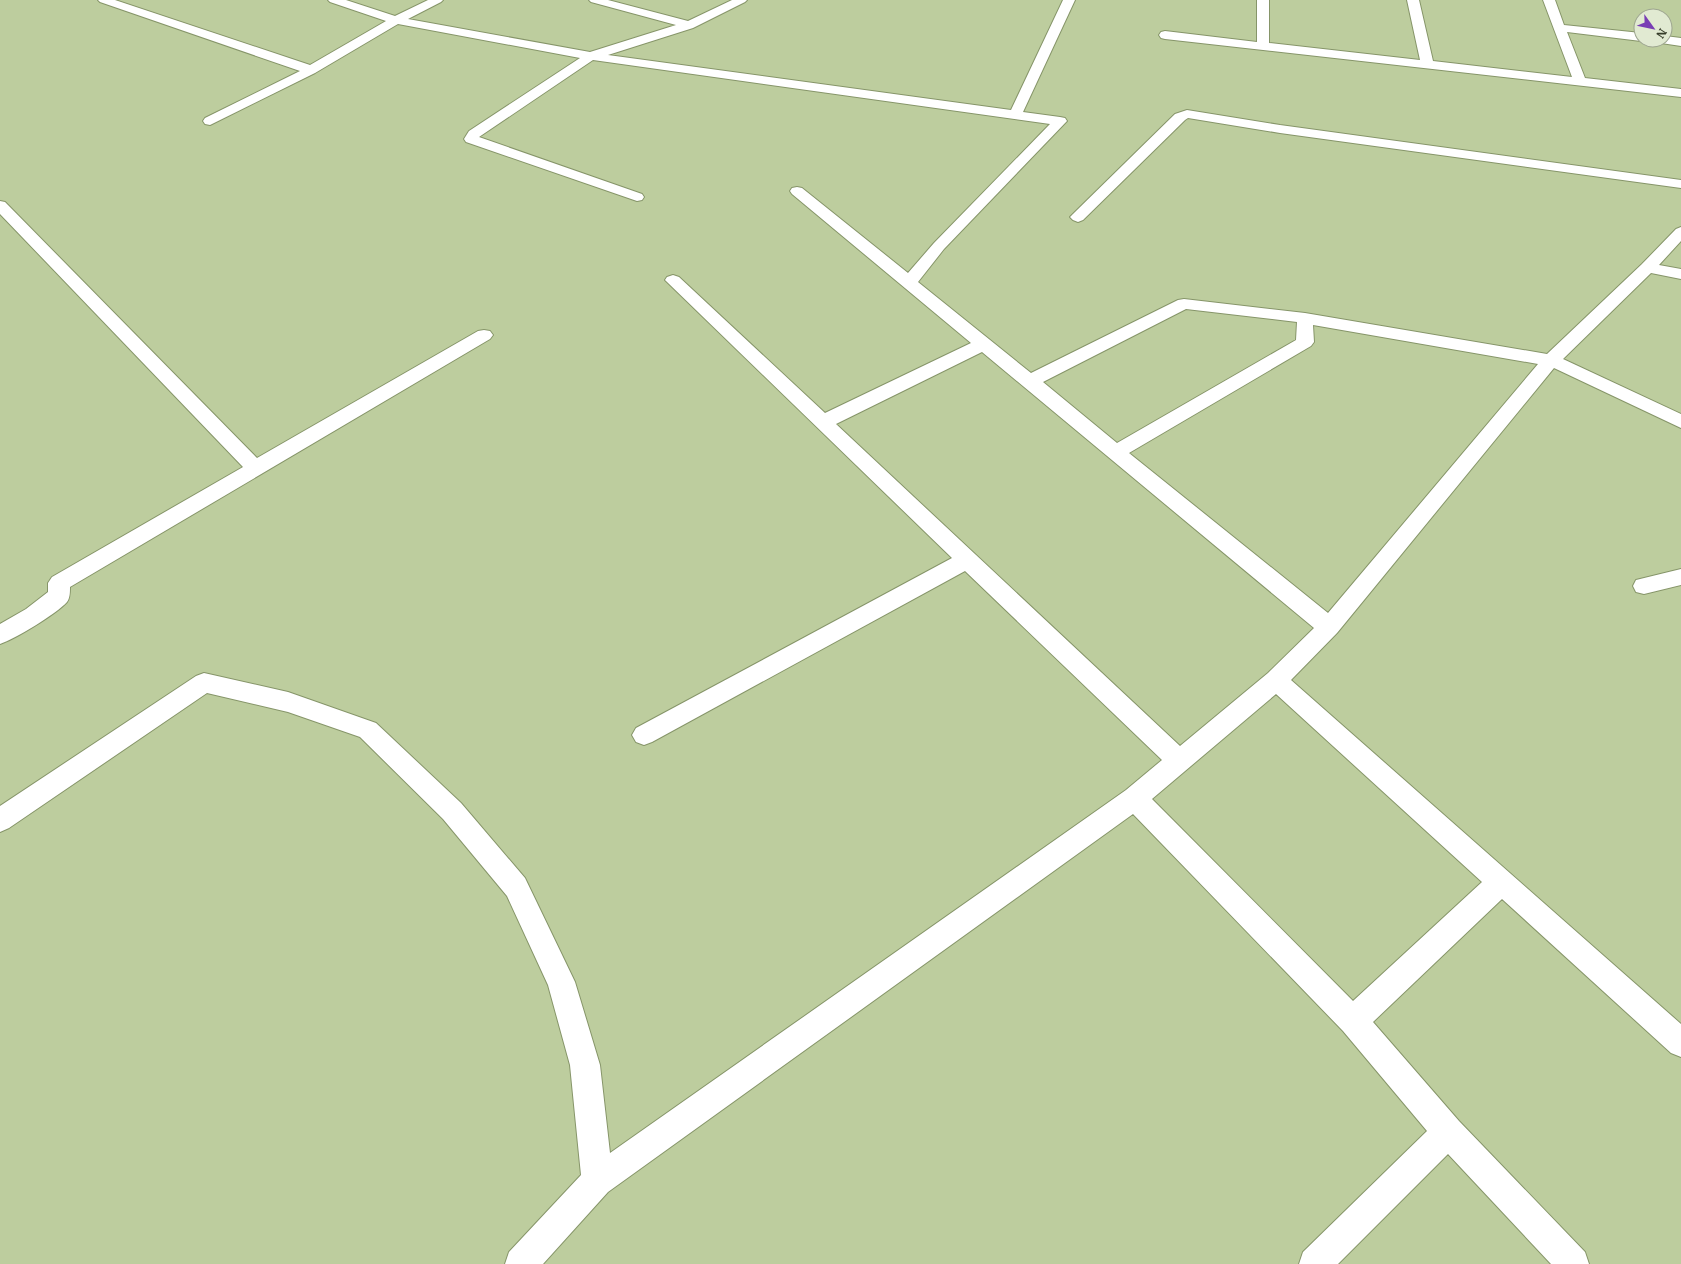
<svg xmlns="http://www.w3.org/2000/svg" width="1681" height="1264" viewBox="0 0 1681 1264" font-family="Merriweather,serif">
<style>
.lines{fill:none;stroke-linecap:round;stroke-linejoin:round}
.street-casing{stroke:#869569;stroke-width:2}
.street{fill:#fff;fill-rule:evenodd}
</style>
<rect width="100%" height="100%" fill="#bdcd9e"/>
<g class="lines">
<g class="street-casing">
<g id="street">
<path d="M98 0H115L310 65 386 21 330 2 328 0H346L395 16 428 0H443L441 2 408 19 590 52 676 25 591 2 589 0H608L688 21 732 0H747L745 2 693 28 608 55 1011 110 1063 0H1075L1023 112 1060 117 1065 118 1067 121 944 249 918 282 1031 373 1178 300 1184 299 1305 313 1547 354 1642 264 1676 229 1681 227V241L1659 265 1681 269V279L1651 273 1563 359 1681 414V428L1554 368 1337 633 1291 680 1681 1024V1057L1671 1053 1502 899 1373 1022 1459 1121 1585 1252 1589 1264H1551L1448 1154 1338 1264H1299L1303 1252 1427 1131 1343 1031 1133 814 608 1192 543 1264H505L509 1252 581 1175 570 1065 548 985 507 896 443 819 360 737 288 712 207 693 9 828 0 832V806L196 676 204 673 288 692 376 723 461 803 525 878 575 982 600 1065 610 1153 1126 790 1162 760 965 571 652 742 644 745 636 742 632 735 636 728 952 558 665 280 667 277 673 275 679 277 825 413 971 343 792 194 790 191 792 188 797 187 802 188 908 273 934 243 1050 124 593 60 479 137 642 194 644 197 642 200 637 201 466 142 464 139 469 131 580 58 398 24 315 73 210 125 205 124 203 121 205 118 300 71 100 2ZM1186 309 1297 322 1296 340 1117 443 1043 382ZM1313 325 1538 364 1328 613 1129 453 1311 346 1314 342ZM982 352 1314 628 1268 673 1180 746 836 424ZM1276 694 1482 882 1353 1001 1152 799Z"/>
<path d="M1257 0H1269V43L1420 60 1407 0H1419L1433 61 1572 77 1543 0H1555L1564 25 1641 33V40H1643L1641 41 1567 32 1585 78 1681 89V97L1165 39 1161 38 1159 35 1161 32 1165 31 1257 42Z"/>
<path d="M1665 36 1681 38V46L1661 43 1659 40H1665Z"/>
<path d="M1187 110 1280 125 1681 180V188L1280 133 1188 118 1185 120 1083 220 1078 222 1073 220 1070 217 1073 214 1175 114Z"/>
<path d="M0 201 5 202 257 458 478 331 484 330 490 331 493 335 490 339 70 587C70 592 70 598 67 602 56 614 15 639 0 644V624L26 609 48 592V583L52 577 243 467 0 214Z"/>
<path d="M1681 569V585L1644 594 1636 592 1633 586 1636 580Z"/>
</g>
</g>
<use href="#street" class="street"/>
</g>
<g transform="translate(1653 28) rotate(123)"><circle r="19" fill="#e1ead2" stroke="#9da58f"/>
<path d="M0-3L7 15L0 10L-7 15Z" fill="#793eb4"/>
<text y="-6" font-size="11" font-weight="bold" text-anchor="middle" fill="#363d2a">N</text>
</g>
</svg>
